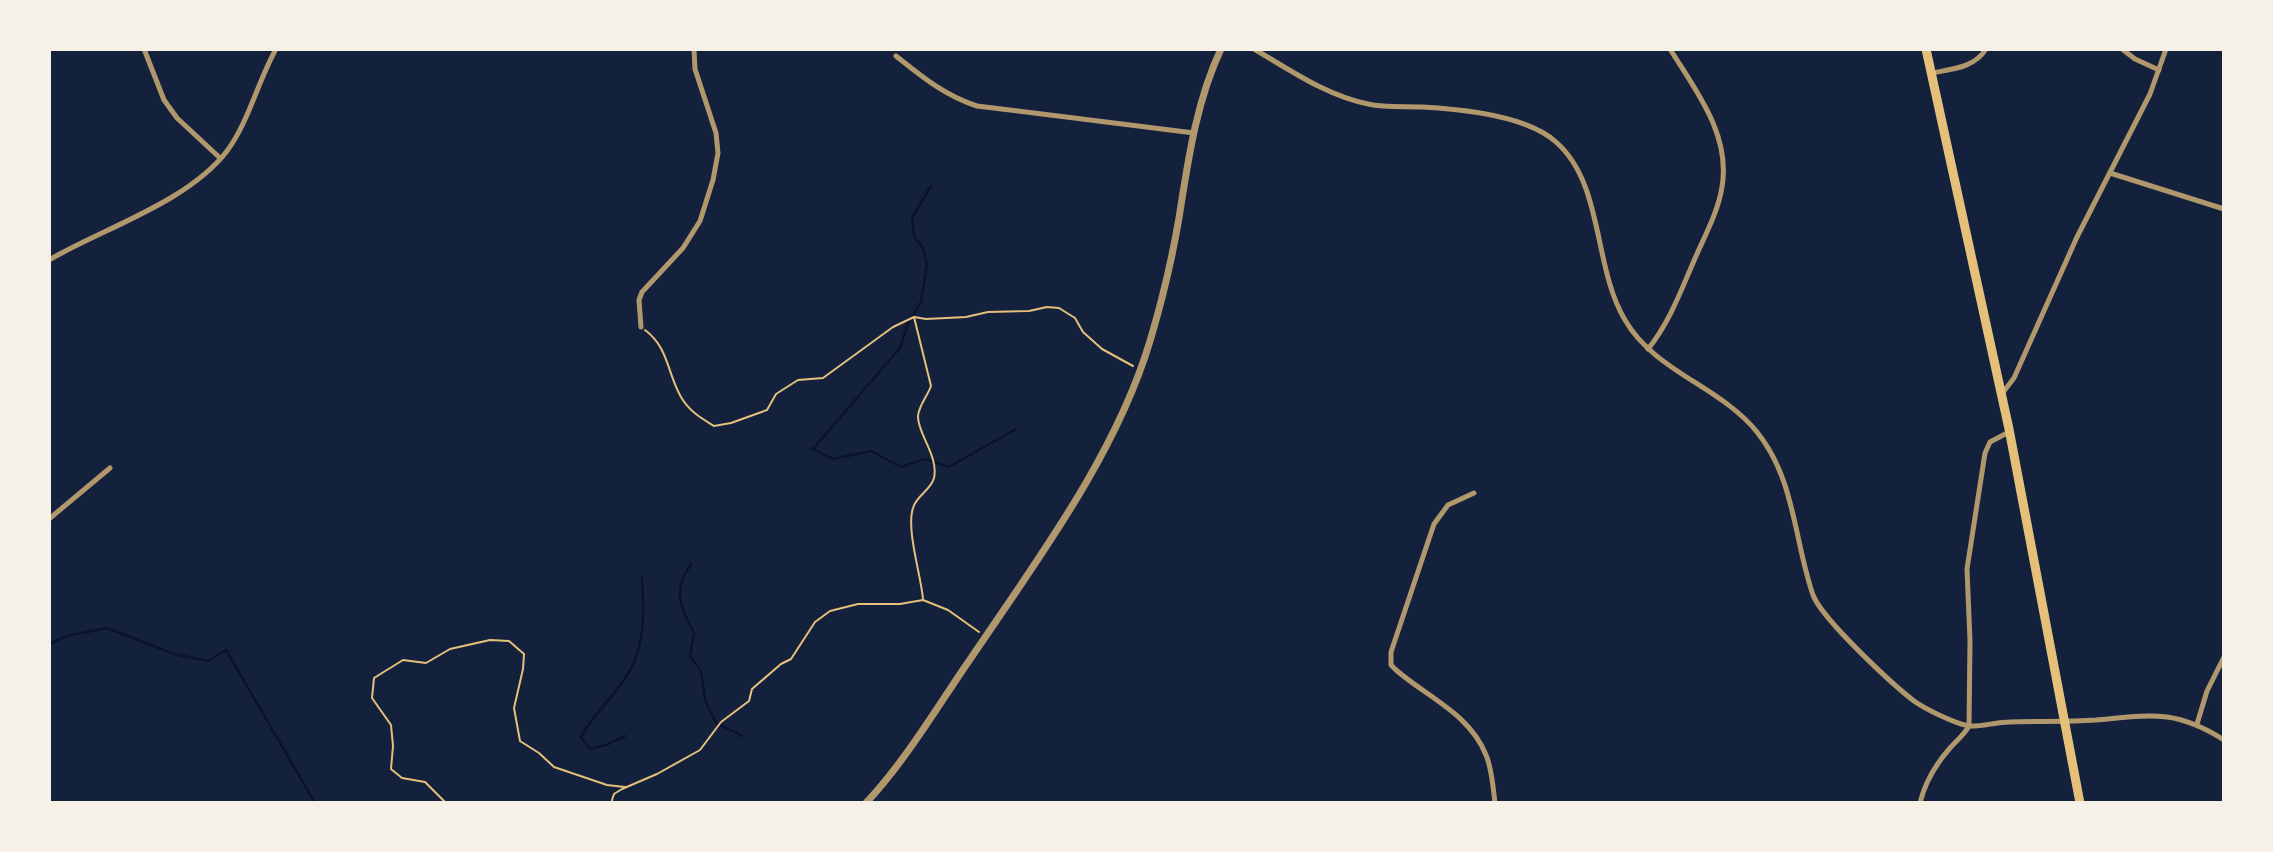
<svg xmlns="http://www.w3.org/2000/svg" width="2273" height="852" viewBox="0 0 2273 852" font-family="'Alegreya Sans',sans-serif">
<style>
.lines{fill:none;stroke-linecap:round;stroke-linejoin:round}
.stream{stroke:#0b132b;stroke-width:2.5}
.path{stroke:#e5c07b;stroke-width:2}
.minor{stroke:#b1986c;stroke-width:5}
.tertiary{stroke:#b1986c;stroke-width:7}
.trunk{stroke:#e5c07b;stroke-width:9}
</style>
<rect width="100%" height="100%" fill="#14213d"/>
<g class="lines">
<g class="stream">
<path d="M813 447V449L900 348 908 323 921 302 927 264 922 246 914 237 912 218 931 186"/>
<path d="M813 449 833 459 871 451 901 467 925 459 949 467 1016 429"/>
<path d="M691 564C672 590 680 606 694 633L690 656 701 671 705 700 716 723 742 736"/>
<path d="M49 644 67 636 107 628 174 654 208 661 226 650 315 803"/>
<path d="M625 736 606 745 590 749 581 737C593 714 610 701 624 680 646 650 644 613 642 578"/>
</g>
<g class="path">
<path d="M914 317 931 386C927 397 919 405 918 416 917 433 939 456 934 478 931 490 916 496 913 508 906 530 921 575 923 599"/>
<path d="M645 330C669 348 667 373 681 397 689 411 701 418 714 426L731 423 767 410 776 394 798 380 823 378 893 327 914 317 926 319 966 317 988 312 1029 311 1047 307 1059 308 1075 318 1083 332 1102 349 1133 366"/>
<path d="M446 803 425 782 402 778 391 769 393 746 391 725 372 698 374 678 403 660 426 663 450 649 490 640 509 641 524 654 523 669 514 708 520 741 539 753 554 767 607 785 625 787"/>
<path d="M611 803 614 794 622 789 657 774 700 750 721 722 749 701 752 689 781 664 791 659 815 622 830 611 858 604H900L923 600 948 610 979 632"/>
</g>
<g class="minor">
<path d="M144 49 164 100 177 118 220 158"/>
<path d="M1254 49C1290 70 1327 96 1368 104 1386 108 1404 106 1422 107 1460 109 1526 115 1556 142 1604 184 1593 267 1625 320 1655 372 1720 386 1757 432 1795 479 1794 540 1813 595 1822 619 1892 684 1914 701 1925 709 1956 724 1969 726 1981 727 1996 722 2009 722 2038 721 2067 722 2096 720 2150 715 2175 709 2224 740"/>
<path d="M2122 49 2135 59 2159 70"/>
<path d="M896 56C921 76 945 96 977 106L1194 133"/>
<path d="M1932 73C1952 69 1974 68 1986 49"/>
<path d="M2110 173 2224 209"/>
<path d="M49 260C104 228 188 202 227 151 249 121 258 81 276 49"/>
<path d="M641 327 639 300 642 292 683 248 700 221 713 180 718 153 716 133 695 69 694 49"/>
<path d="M1648 349C1669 323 1680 293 1693 263 1703 239 1718 213 1722 187 1731 135 1696 91 1670 49"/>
<path d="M2001 395 2014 378 2077 237 2150 94 2166 49"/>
<path d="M1474 493 1448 505 1434 524 1391 652V665L1396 670C1427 697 1470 714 1486 755 1492 769 1493 787 1495 803"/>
<path d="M49 519 110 468"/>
<path d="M2197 724 2207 691 2224 657"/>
<path d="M1920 803C1925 782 1936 764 1950 748 1957 740 1964 735 1969 726L1970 641 1967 569 1985 453 1990 442 2009 432"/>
</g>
<path class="tertiary" d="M866 803C907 759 937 707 971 658 1037 560 1116 455 1150 341 1162 301 1172 259 1179 218 1188 161 1196 102 1221 49"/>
<path class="trunk" d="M1926 49 2009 429 2080 803"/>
</g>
<rect width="2273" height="852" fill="none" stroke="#f6f1e7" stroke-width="102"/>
</svg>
